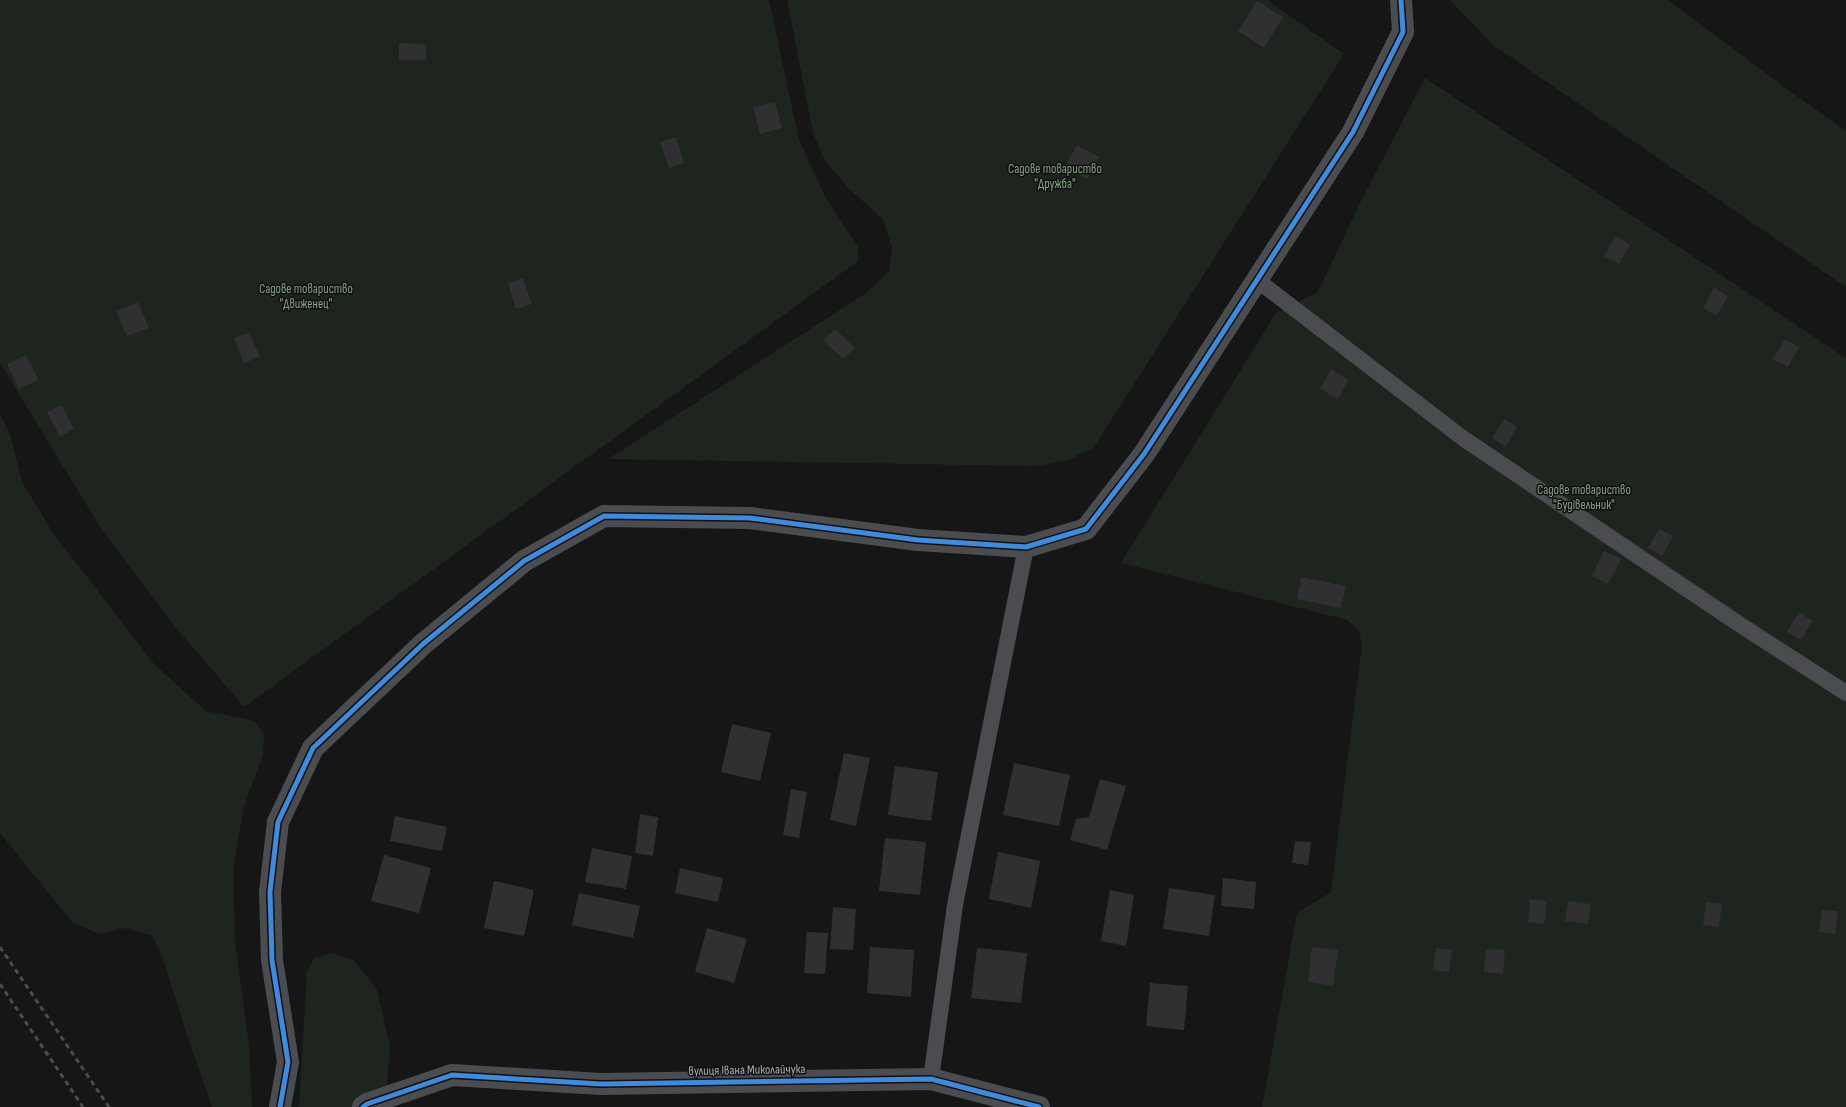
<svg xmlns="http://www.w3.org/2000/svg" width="1846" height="1107" viewBox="0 0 1846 1107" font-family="'Sofia Sans Condensed',sans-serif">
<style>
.green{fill:#1e241e}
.building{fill:#303032}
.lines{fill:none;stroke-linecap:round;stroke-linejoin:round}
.lane{stroke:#4a4c4f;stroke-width:16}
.street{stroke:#4a4c4f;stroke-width:22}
.rail{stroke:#4a4c4e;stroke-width:3;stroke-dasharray:5 4;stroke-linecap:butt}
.cycleway-casing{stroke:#101012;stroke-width:8}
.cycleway{stroke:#408adc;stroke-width:5}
.labels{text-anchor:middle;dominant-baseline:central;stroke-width:3;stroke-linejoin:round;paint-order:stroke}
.park-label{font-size:13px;fill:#82a17f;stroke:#101012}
.street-label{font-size:13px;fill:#a7aeb6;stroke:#101012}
</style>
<rect width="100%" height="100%" fill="#161616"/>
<g class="green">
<path d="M0 0H769L799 140 826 198 858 247V261L244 707 176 628 102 530 0 363Z"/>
<path d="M787 0H1267L1344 54 1094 447 1068 460 1039 466 608 459 866 293 889 271 892 248 883 219 848 188 824 159 813 133Z"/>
<path d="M1450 0H1668L1790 91 1846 131V287L1493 45Z"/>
<path d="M1425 78 1846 358V1107H1262L1297 913 1331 892 1362 645 1359 631 1347 620 1121 563 1276 313 1318 292 1360 203Z"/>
<path d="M0 415 10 434 22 482 53 533 155 665 206 711 255 721 264 734 263 755 244 806 233 868 235 942 249 1045 252 1107H212L186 1032 164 962 152 935 124 928 99 934 72 922 0 833Z"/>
<path d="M332 953 354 960 377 990 390 1046 387 1085 363 1107H299L307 971 315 957Z"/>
</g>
<g class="building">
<path d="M1257 1 1283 17 1264 48 1238 31Z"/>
<path d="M399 43 426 44V60H399Z"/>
<path d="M775 102 782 128 760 134 753 107Z"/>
<path d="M676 137 684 163 669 168 660 142Z"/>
<path d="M1077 145 1099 157 1087 179 1065 166Z"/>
<path d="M1616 236 1630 245 1619 264 1604 256Z"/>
<path d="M523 278 532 304 516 309 508 283Z"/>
<path d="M1714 288 1728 296 1717 316 1703 308Z"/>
<path d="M138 302 149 328 127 336 116 311Z"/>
<path d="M835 329 855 348 843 359 823 340Z"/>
<path d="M249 332 260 357 244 363 234 338Z"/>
<path d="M1785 339 1799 347 1788 367 1773 359Z"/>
<path d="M26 355 38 380 19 389 7 364Z"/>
<path d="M1331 369 1349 380 1338 399 1320 389Z"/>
<path d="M62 405 74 429 60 437 47 412Z"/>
<path d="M1504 419 1517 427 1506 447 1492 438Z"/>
<path d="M1659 529 1673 536 1662 556 1648 548Z"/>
<path d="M1604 551 1621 559 1608 584 1592 576Z"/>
<path d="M1301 577 1346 586 1341 608 1297 599Z"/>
<path d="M1799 612 1813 621 1801 640 1787 632Z"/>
<path d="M732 724 771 733 760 781 721 772Z"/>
<path d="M844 753 870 758 856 826 830 820Z"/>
<path d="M1014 763 1070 775 1059 826 1003 815Z"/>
<path d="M895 766 938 772 931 821 888 815Z"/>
<path d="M1100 779 1126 786 1107 850 1070 840 1076 819 1089 817Z"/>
<path d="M791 789 807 792 799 838 783 835Z"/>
<path d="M640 814 658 817 653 856 635 853Z"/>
<path d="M395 816 447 827 442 851 390 841Z"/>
<path d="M885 838 926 842 920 895 879 891Z"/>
<path d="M1295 841 1311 842 1308 865 1292 863Z"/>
<path d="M592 848 632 856 626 889 585 882Z"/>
<path d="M998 852 1040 861 1031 908 989 899Z"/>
<path d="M384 855 431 868 419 913 371 901Z"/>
<path d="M680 868 723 878 718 902 675 893Z"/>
<path d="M1223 878 1256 882 1254 909 1221 906Z"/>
<path d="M494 881 534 890 524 936 484 928Z"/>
<path d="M1169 888 1215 895 1209 936 1163 929Z"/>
<path d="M1110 890 1134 895 1126 946 1101 941Z"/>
<path d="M579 893 640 906 633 938 572 925Z"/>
<path d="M1530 899 1547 901 1544 924 1528 922Z"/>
<path d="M1568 901 1591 904 1588 924 1565 921Z"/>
<path d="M1706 902 1722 904 1719 927 1703 925Z"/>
<path d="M833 907 856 909 853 950 830 949Z"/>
<path d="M1822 910 1838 911 1835 934 1819 932Z"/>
<path d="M707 928 747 939 734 983 695 972Z"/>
<path d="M807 932 828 933 825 974 804 973Z"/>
<path d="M870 947 914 950 911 997 867 993Z"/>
<path d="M1312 947 1338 950 1333 986 1308 982Z"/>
<path d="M977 948 1027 953 1021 1003 971 998Z"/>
<path d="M1436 948 1452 950 1449 972 1433 970Z"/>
<path d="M1486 949 1505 950 1503 974 1484 972Z"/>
<path d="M1150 983 1188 986 1184 1030 1146 1026Z"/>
</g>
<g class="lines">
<g class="lane">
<path d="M1257 280 1464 439 1739 624 1846 693"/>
<path d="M931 1079 955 905 1026 547"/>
</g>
<g class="street">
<path d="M280 1107 288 1062 272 960 270 892 278 822 313 748 423 644 524 561 604 516 750 518 918 540 1026 547 1086 529 1144 454 1353 132 1403 32 1401 0"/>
<path d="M363 1107 367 1104 452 1075 601 1084 931 1079 1039 1107"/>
</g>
<g class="rail">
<path d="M0 947 109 1107"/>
<path d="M0 984 83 1107"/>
</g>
<g class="cycleway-casing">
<g id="cycleway">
<path d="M280 1107 288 1062 272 960 270 892 278 822 313 748 423 644 524 561 604 516 750 518 918 540 1026 547 1086 529 1144 454 1353 132 1403 32 1401 0"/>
<path d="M363 1107 367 1104 452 1075 601 1084 931 1079 1039 1107"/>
</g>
</g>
<use href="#cycleway" class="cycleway"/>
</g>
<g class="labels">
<g class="park-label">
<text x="1055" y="169">Садове товариство<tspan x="1055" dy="15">"Дружба"</tspan></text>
<text x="306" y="289">Садове товариство<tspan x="306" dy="15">"Движенец"</tspan></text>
<text x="1584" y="490">Садове товариство<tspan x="1584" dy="15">"Будівельник"</tspan></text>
</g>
<g class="street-label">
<text transform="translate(747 1070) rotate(-1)">вулиця Івана Миколайчука</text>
</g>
</g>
</svg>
